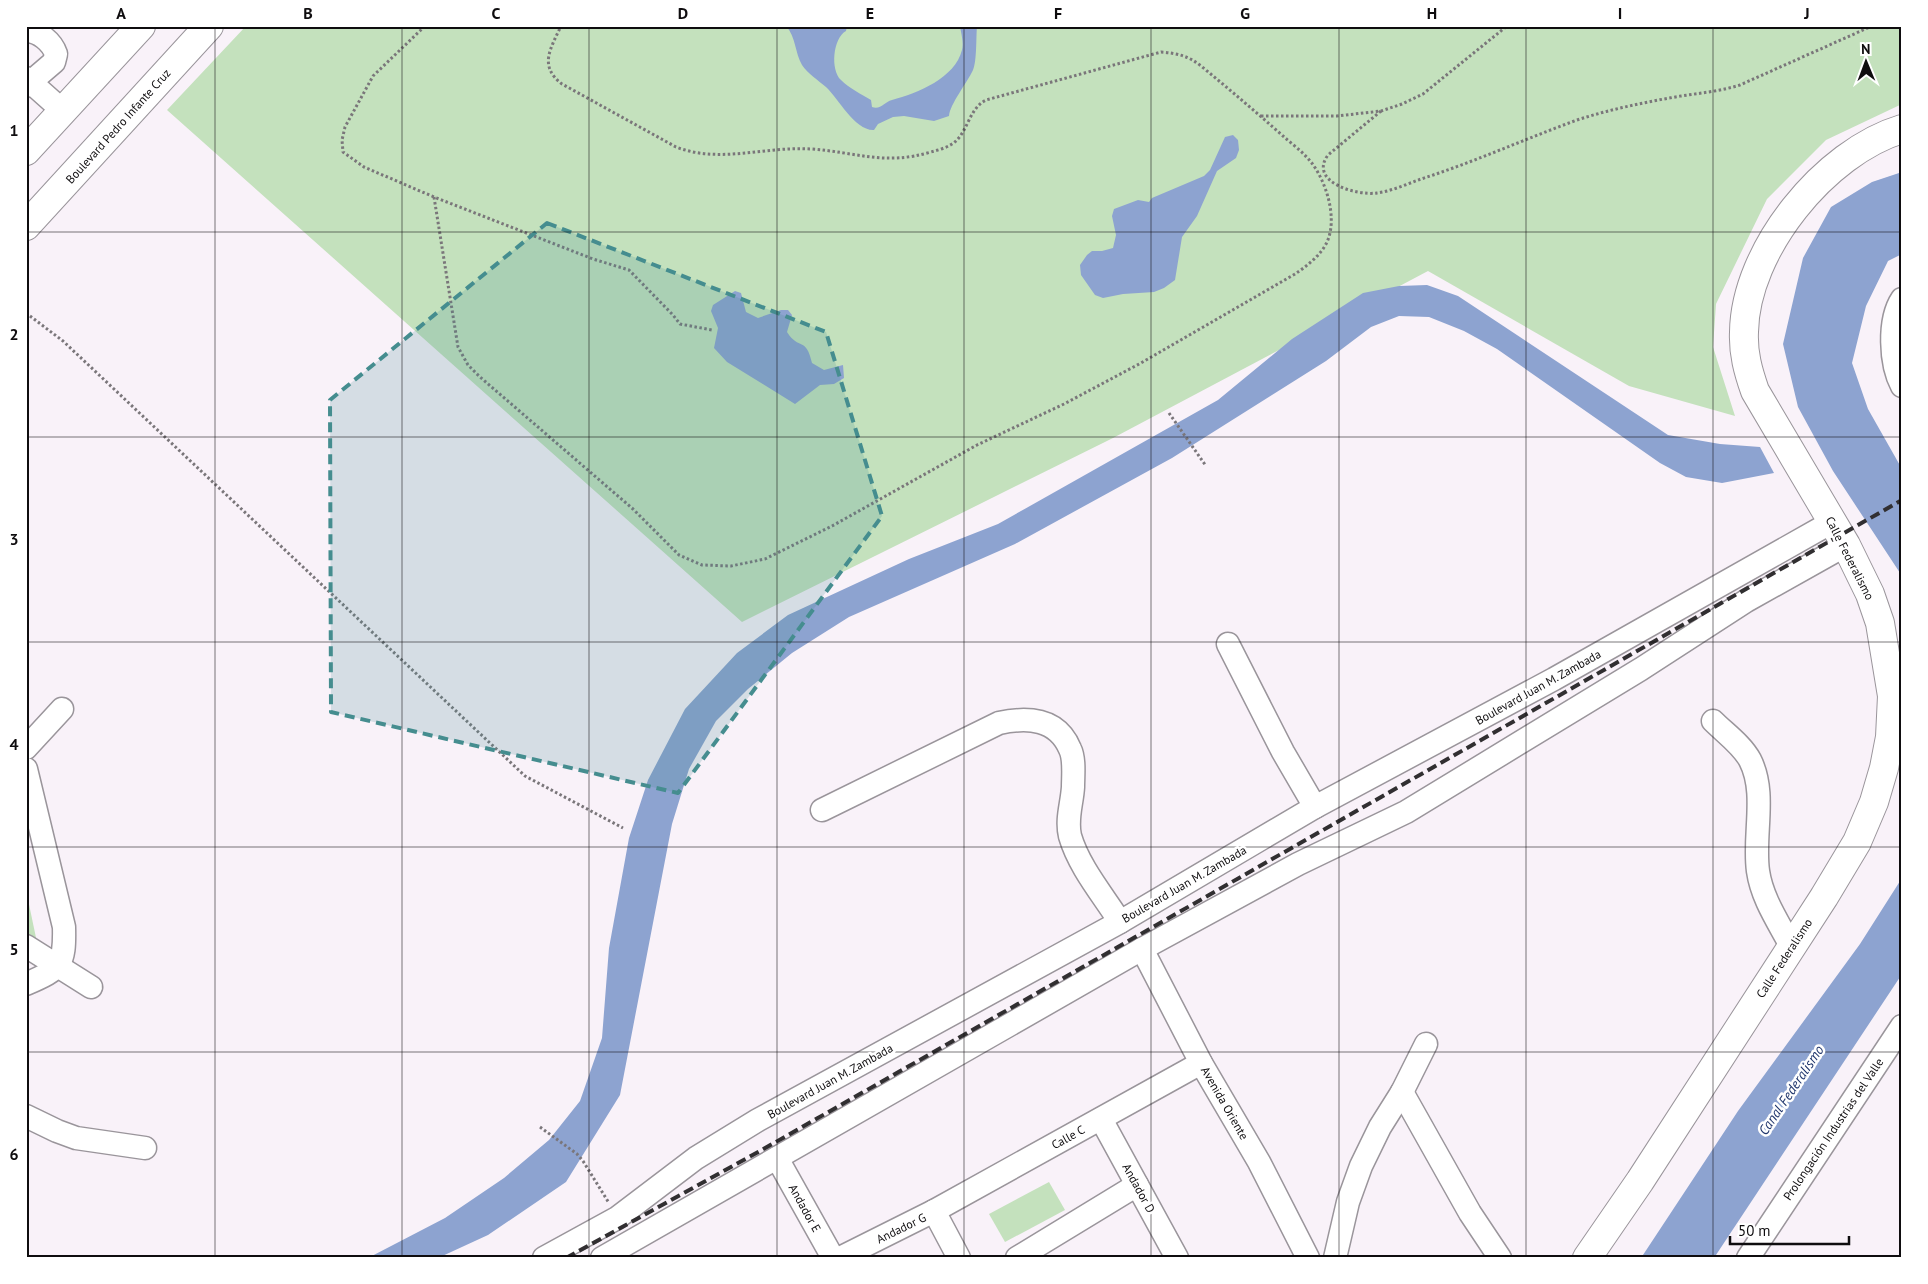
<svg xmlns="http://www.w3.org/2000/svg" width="1928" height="1284" viewBox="0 0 1928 1284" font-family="'PT Sans',sans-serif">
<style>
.green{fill:#c4e1bd}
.water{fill:#8da3d0}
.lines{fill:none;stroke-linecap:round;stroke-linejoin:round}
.minor-casing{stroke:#9a959b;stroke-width:25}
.major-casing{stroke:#9a959b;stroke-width:30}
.highway-casing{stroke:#9a959b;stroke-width:30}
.path{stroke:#7a767a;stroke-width:3;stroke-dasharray:2.5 2.5;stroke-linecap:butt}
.minor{stroke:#fff;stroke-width:22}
.major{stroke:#fff;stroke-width:28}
.highway{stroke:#fff;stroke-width:28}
.rail{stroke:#312f31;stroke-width:4;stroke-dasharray:10 5;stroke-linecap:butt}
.marked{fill:#458d8f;fill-opacity:0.2;stroke:#458d8f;stroke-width:4;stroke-dasharray:10 6;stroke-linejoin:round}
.grid{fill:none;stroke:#0f0d0f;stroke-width:1;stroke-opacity:0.55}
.labels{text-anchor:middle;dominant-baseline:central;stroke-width:5;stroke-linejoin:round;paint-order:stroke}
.street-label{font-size:12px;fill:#0f0d0f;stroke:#fff}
.water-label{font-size:14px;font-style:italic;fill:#1e346b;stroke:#fff}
.neatline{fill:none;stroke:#0f0d0f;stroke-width:2}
.grid-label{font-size:16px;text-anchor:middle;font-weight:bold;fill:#0f0d0f}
</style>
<rect width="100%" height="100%" fill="#f9f2f9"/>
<g class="green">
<path d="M246 26H1902V104L1826 140 1767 199 1716 304 1713 347 1735 416 1629 386 1428 271 1113 438 742 622 167 110Z"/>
<path d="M26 890 39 952 26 944Z"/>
<path d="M1049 1182 1065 1210 1005 1242 989 1214Z"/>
</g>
<g class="water">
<path d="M786 26H847L846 31C833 38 830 70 841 80 849 88 861 94 871 100L872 107C881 110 884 102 892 100 918 93 955 78 962 50 964 43 961 33 960 26H977C976 37 977 61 973 70 967 83 950 104 949 116L934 121 904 116 893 117 878 124 874 130C855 131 838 98 826 87 818 80 808 74 802 65 795 53 796 37 786 26Z"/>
<path d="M1233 135 1238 140 1239 150 1236 158 1217 171 1197 216 1182 237 1175 280 1164 288 1154 292 1123 294 1103 298 1095 295 1081 275 1080 265 1087 255 1092 251H1102L1113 248 1116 235 1112 216 1114 209 1138 200 1149 202 1152 198 1204 176 1210 170 1225 137Z"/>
<path d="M1902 172V254L1888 261 1866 306 1852 363 1868 409 1902 469V576L1833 471 1798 407 1783 344 1803 258 1831 207 1872 182Z"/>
<path d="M1427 285 1458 296 1668 435 1720 444 1760 447 1774 473 1722 483 1686 477 1660 463 1497 349 1464 331 1429 317 1399 316 1371 327 1326 361 1172 458 1015 544 849 617 792 653 748 689 716 721 689 769 672 824 620 1095 566 1182 488 1235 438 1258H368L445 1218 504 1178 549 1140 580 1101 602 1038 609 948 629 838 648 780 685 709 737 653 788 615 909 559 998 524 1218 400 1292 339 1363 293 1399 286Z"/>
<path d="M735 291 741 293 746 312 758 318 781 310H788L792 315 787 332C799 351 806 336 812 363L824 370 843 365 844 378 834 384 820 385 795 404 727 362 714 348 718 328 711 311 713 305Z"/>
<path d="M1902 878V974L1714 1258H1641L1738 1111 1860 944Z"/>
</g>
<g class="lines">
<g class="minor-casing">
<g id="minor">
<path d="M26 31C39 31 52 42 56 54L54 62 26 86"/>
<path d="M26 78 63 111"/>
<path d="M1902 299C1888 320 1890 364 1902 386"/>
<path d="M1228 644 1283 752 1315 807"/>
<path d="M1713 721C1725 733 1742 745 1750 760 1767 793 1753 835 1758 871 1762 899 1779 923 1792 948"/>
<path d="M26 748 62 709"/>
<path d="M26 769 64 927C65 965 61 969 26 984"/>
<path d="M822 810 999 723C1027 717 1057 718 1070 749 1075 759 1073 776 1073 787 1072 804 1066 819 1070 836 1079 867 1103 895 1120 922"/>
<path d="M26 946 91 987"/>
<path d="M1142 949 1201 1063 1259 1162 1308 1258"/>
<path d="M1402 1092 1470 1213 1500 1258"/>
<path d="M26 1116 57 1131 76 1138 145 1148"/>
<path d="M1101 1119 1177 1258"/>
<path d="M777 1158 833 1258"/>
<path d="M934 1211 959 1258"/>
<path d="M544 1258 617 1218 696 1158 758 1120 1120 922 1315 807 1554 679 1832 522"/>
<path d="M602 1258 1142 949 1298 864 1406 812 1641 669 1746 601 1846 545"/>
<path d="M840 1258 934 1211 1201 1063"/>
<path d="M1017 1258 1137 1185"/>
<path d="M1335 1258 1348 1202 1361 1166 1380 1127 1402 1092 1426 1044"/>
<path d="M1748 1258 1902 1026"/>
</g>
</g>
<g class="major-casing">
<path id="major" d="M1587 1258 1640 1181 1824 897 1857 842 1874 802 1884 768 1890 737 1892 696 1880 623 1870 594 1846 545 1755 391C1748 371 1743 353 1744 332 1745 250 1825 152 1902 129"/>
</g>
<g class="highway-casing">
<g id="highway">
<path d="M26 151 141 26"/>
<path d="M26 226 209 26"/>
</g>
</g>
<g class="path">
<path d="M425 26 373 76 345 127 342 140 343 152 364 167 434 197 593 259 629 270 673 315 680 324 712 330"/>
<path d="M1381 111 1328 155C1308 182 1357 196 1377 193 1392 191 1407 184 1421 179 1474 162 1525 139 1577 120 1611 109 1646 102 1681 96 1701 93 1721 91 1740 85L1872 26"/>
<path d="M1261 116H1337L1381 111 1402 104 1423 94 1507 26"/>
<path d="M434 197 458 347 468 365 480 377 633 509 679 555 702 565 731 566 765 559 832 526 977 445 1064 404 1141 363 1295 274C1307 266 1321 255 1327 242 1338 218 1326 181 1311 162 1303 152 1292 144 1283 136 1256 112 1229 89 1201 66 1189 56 1176 53 1161 52L986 100C968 109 968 134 952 144 946 148 938 150 931 152 884 166 856 152 811 149 765 146 720 164 676 147L562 84C538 66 551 48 561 26"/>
<path d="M26 313 63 341 525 776 623 828"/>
<path d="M1169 413 1206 466"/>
<path d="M540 1127 577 1154 583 1161 609 1203"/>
</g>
<use href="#minor" class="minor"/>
<use href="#major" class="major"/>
<use href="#highway" class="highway"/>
<path class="rail" d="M566 1258 760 1151 1902 500"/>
</g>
<path class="marked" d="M547 223 826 332 882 516 678 793 331 712 330 400Z"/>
<path class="grid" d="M215 26V1258M402 26V1258M589 26V1258M777 26V1258M964 26V1258M1151 26V1258M1339 26V1258M1526 26V1258M1713 26V1258M26 232H1902M26 437H1902M26 642H1902M26 847H1902M26 1052H1902"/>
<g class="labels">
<g class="street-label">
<text transform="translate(118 126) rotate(-48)">Boulevard Pedro Infante Cruz</text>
<text transform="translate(1850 558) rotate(63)">Calle Federalismo</text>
<text transform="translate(1538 687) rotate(-29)">Boulevard Juan M. Zambada</text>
<text transform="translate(1184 884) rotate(-30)">Boulevard Juan M. Zambada</text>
<text transform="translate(1784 958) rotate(-57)">Calle Federalismo</text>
<text transform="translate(830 1081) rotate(-29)">Boulevard Juan M. Zambada</text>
<text transform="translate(1225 1103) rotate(60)">Avenida Oriente</text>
<text transform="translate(1833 1129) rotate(-56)">Prolongación Industrias del Valle</text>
<text transform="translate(1068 1137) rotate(-29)">Calle C</text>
<text transform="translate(1139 1188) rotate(61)">Andador D</text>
<text transform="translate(805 1208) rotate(61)">Andador E</text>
<text transform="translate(901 1228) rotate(-26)">Andador G</text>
</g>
<g class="water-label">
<text transform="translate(1791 1090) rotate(-56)">Canal Federalismo</text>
</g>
</g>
<rect width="1928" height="1284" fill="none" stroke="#ffffff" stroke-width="55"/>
<g transform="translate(1866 62) rotate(359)" stroke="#ffffff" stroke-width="4" paint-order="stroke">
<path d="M0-4L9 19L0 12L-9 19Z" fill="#0f0d0f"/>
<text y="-8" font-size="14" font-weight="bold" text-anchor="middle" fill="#0f0d0f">N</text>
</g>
<path d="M1730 1236v8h119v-8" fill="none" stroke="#0f0d0f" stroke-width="2.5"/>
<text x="1738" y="1236" font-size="15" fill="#0f0d0f" stroke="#ffffff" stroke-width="4" paint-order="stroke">50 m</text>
<rect x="28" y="28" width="1872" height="1228" class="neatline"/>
<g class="grid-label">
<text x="121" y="19">A</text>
<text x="308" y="19">B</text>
<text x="496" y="19">C</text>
<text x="683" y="19">D</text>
<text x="870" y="19">E</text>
<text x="1058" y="19">F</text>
<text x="1245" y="19">G</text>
<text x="1432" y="19">H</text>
<text x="1620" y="19">I</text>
<text x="1807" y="19">J</text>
<text x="14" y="136">1</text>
<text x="14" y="340">2</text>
<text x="14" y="545">3</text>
<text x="14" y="750">4</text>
<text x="14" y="955">5</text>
<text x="14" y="1160">6</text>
</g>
</svg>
